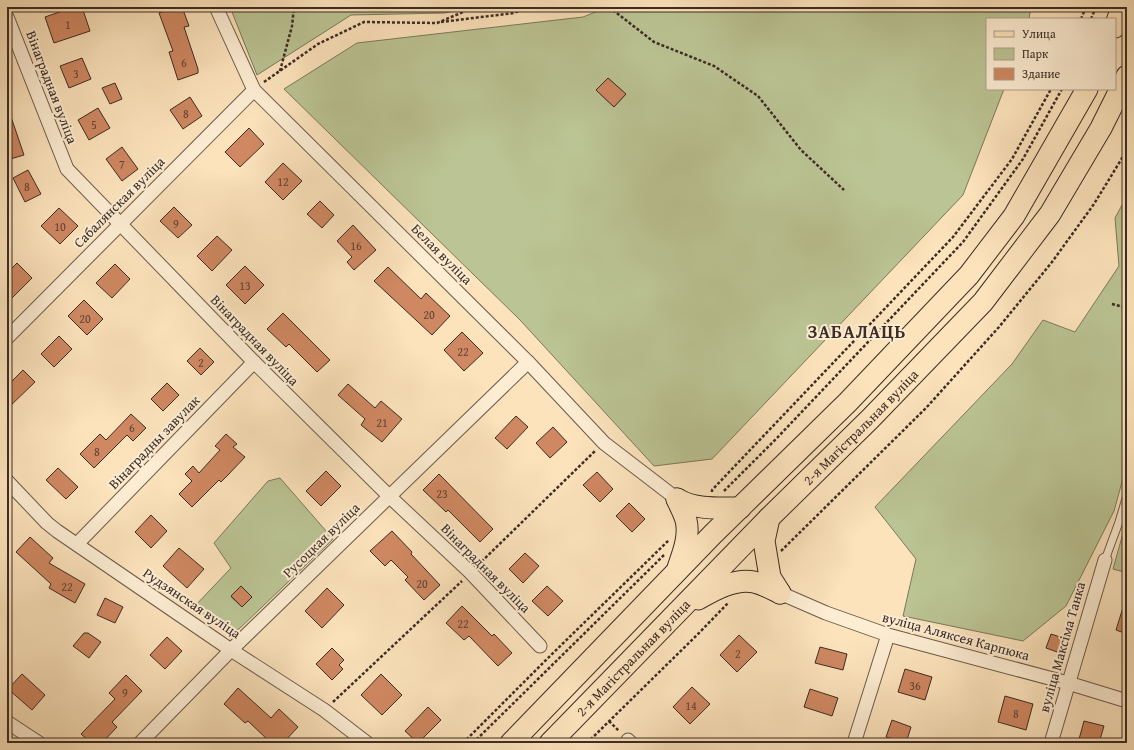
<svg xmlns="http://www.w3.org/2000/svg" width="1134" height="750" viewBox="0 0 1134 750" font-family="'Gentium Book Plus',serif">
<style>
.green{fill:#bbc494;stroke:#7c785c;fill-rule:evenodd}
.building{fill:#cf8862;stroke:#3c2c24}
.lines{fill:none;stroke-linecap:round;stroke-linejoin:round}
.lane-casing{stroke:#6c5a4a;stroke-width:9}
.street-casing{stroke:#6c5a4a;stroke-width:15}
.primary-casing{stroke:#3c2c24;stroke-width:23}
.path{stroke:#3c2c24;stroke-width:2.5;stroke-dasharray:3 2;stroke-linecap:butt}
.lane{stroke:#fdedd3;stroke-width:7}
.street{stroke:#fdedd3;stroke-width:13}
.primary{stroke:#fce3bc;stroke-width:21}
.labels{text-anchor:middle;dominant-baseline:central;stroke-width:4;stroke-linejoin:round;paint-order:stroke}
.number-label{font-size:12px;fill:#614334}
.street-label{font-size:14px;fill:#3c2c24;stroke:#fdedd3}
.district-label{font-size:18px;font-weight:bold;letter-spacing:1px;fill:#3c2c24;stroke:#fdedd3}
</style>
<rect width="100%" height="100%" fill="#fce3bc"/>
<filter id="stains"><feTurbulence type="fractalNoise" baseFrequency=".005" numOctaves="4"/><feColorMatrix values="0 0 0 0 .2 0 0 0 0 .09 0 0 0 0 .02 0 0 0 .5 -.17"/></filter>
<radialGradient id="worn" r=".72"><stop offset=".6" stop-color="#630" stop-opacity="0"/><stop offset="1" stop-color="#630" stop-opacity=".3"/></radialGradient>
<g class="green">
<path d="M230 7H471L445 13 351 15 257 75Z"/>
<path d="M608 7H1031L1029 19H987V89H1004L963 195 712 459 654 466 520 320 284 89 357 43 583 17ZM608 78 626 94 614 107 596 90Z"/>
<path d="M1127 196V464L1114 511 1066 606 1023 641 903 616 916 559 875 507 1012 364 1043 320 1075 332 1119 266 1115 218Z"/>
<path d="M280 478 333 539 239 629 230 632 193 608 231 568 214 543 268 481ZM241 586 252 597 242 607 231 597Z"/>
<path d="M1127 519V573L1113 569Z"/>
</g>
<g class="building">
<path d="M74 7H82L90 31 54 43 45 17Z"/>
<path d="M174 7H182L189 26 184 27 198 69V73L178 80 169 52 173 51 159 13Z"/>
<path d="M82 58 91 79 69 88 60 66Z"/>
<path d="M608 78 626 94 614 107 596 90Z"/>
<path d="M115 83 122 99 110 104 102 88Z"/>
<path d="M190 97 202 116 183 129 170 110Z"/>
<path d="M98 108 110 128 89 140 78 120Z"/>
<path d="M7 111H9L24 155 7 160Z"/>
<path d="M249 128 264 144 240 167 225 152Z"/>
<path d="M122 147 138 169 122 181 106 159Z"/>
<path d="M283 163 302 181 283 200 265 182Z"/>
<path d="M28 170 41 194 25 202 13 178Z"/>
<path d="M320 201 334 215 322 228 307 214Z"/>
<path d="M174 207 192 225 178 238 160 221Z"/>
<path d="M59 208 78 226 60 244 41 226Z"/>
<path d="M353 225 376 250 354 270 347 262 352 257 337 241Z"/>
<path d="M217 236 232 250 212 271 197 256Z"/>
<path d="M17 263 32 278 12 298 7 293V273Z"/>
<path d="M115 264 130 279 112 298 96 283Z"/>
<path d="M245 266 264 285 245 304 226 285Z"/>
<path d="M388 267 421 299 426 293 450 316 432 335 374 281Z"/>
<path d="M84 300 103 319 87 335 68 316Z"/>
<path d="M283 313 330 360 317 372 289 344 286 347 267 329Z"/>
<path d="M462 332 483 353 464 371 444 350Z"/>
<path d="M59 336 72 349 54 367 41 354Z"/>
<path d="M200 348 214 362 201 375 187 361Z"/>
<path d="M23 370 35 382 7 409V386Z"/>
<path d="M167 383 179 395 163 411 151 399Z"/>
<path d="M348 384 375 408 381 401 402 419 382 442 361 425 365 419 338 395Z"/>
<path d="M131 414 146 428 133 441 127 435 94 468 80 454 100 434 106 440Z"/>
<path d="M516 416 528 427 507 449 495 438Z"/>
<path d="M553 427 567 442 550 458 536 443Z"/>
<path d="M226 434 237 444 233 447 245 457 228 475 221 482 219 480 192 507 179 494 192 481 185 474 193 466 199 473 220 450 215 446Z"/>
<path d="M58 468 78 487 66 499 46 480Z"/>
<path d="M326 471 341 486 321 506 306 491Z"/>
<path d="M597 472 613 489 600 502 583 485Z"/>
<path d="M439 474 493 529 480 542 448 510 446 512 423 490Z"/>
<path d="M629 503 645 519 632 532 616 516Z"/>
<path d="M151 515 167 531 151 548 135 532Z"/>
<path d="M392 531 412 552 411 554 440 585 424 600 405 580 408 577 391 560 385 566 370 551Z"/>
<path d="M30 537 53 558 49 563 85 584 75 603 49 588 51 584 16 552Z"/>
<path d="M179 548 204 569 187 588 163 566Z"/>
<path d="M525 553 539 566 523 583 509 569Z"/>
<path d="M241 586 252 597 242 607 231 596Z"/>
<path d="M547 586 563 601 548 616 532 601Z"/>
<path d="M327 588 344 605 322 628 305 611Z"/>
<path d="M105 598 123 607 115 623 97 615Z"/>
<path d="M1125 601H1127V634L1116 630Z"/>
<path d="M462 606 492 636 494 634 512 653 498 666 469 636 464 640 446 623Z"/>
<path d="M84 633H88L101 642 89 658 73 646Z"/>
<path d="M1051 634 1066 639 1060 653 1046 648Z"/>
<path d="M739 635 757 652 737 672 720 655Z"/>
<path d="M167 637 182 651 165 669 150 655Z"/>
<path d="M820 647 847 654 843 670 815 663Z"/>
<path d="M332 648 344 660 339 665 343 669 332 680 316 664Z"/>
<path d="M905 669 932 677 925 700 898 692Z"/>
<path d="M22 674 45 695 32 710 8 689Z"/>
<path d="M381 674 402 695 382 715 361 695Z"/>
<path d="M126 675 142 691 112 722 117 727 102 743H91L81 734 115 699 109 693Z"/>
<path d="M692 687 710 704 690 724 673 707Z"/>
<path d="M238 688 271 718 279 709 298 727 284 742 280 739 276 743H271L248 721 245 723 224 704Z"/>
<path d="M810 689 838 698 832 716 804 707Z"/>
<path d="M1005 696 1033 704 1026 730 998 722Z"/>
<path d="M428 707 441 720 418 743 405 731Z"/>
<path d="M892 720 911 727 906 743 886 737Z"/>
<path d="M1084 721 1104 726 1099 743H1078Z"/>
</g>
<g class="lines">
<g class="lane-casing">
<path id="lane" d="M1105 560 1119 522 1127 495"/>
</g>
<g class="street-casing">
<g id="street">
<path d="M216 7 254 90 528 362 604 443 677 499"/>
<path d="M7 17 67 169 254 362 389 496 470 572 540 646"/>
<path d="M7 338 254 90"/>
<path d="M7 481 47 523 57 531 231 650 324 710 367 743"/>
<path d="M77 544 254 362"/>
<path d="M780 593 826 613 888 635 1068 683 1127 701"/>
<path d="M7 722 39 743"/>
<path d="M628 740 631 743"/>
<path d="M140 743 231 650 528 362"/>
<path d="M854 743 888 635"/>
<path d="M1051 743 1105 560"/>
</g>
</g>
<g class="primary-casing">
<g id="primary">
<path d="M1115 27 1122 7"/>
<path d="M677 499C680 506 684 513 686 520 690 536 683 553 678 568"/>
<path d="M677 499C695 510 719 508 740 508"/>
<path d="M769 518 764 541 770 577 780 593"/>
<path d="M698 599C714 590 735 578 754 582 763 584 772 589 780 593"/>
<path d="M511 743 713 534 848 402 969 275 1014 216 1087 89"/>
<path id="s1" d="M550 743 769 518 870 419 983 302 1050 214 1101 128 1127 76"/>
</g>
</g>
<g class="path">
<path d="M609 7 654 42 714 66 758 96 801 150 844 190"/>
<path d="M1081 19 1086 7"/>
<path d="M1091 19 1096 7"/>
<path d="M441 22 514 13 529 7"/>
<path d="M280 71 292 26 294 7"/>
<path d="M264 82 318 44 364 22 437 23 475 7"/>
<path d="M1112 304 1127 308"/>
<path d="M724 491 776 439 963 242 1023 159 1062 89"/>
<path d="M712 492V490L953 237 1012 159 1051 89"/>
<path d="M781 551 926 408 999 327 1052 262 1094 204 1127 150"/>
<path d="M478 565 595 451"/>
<path d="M333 702 462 581"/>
<path d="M609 721 619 731"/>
<path d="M463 743 550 656 669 540"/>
<path d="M473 743 664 555"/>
<path d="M587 743 699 633 728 603"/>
</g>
<use href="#lane" class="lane"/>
<use href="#street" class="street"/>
<use href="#primary" class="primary"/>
</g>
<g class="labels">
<g class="number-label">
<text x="68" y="24">1</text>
<text x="184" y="62">6</text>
<text x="76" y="73">3</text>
<text x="186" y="113">8</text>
<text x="94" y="124">5</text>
<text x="122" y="164">7</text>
<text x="283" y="181">12</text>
<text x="27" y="186">8</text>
<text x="176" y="223">9</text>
<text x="60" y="226">10</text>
<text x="356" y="245">16</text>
<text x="245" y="285">13</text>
<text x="429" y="314">20</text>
<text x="85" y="318">20</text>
<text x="463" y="351">22</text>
<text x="201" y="362">2</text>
<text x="382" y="422">21</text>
<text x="132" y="427">6</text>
<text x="97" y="451">8</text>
<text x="442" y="493">23</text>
<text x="422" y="583">20</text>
<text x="67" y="586">22</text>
<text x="463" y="623">22</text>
<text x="738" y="653">2</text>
<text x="915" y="685">36</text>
<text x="125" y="692">9</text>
<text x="691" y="705">14</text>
<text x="1016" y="713">8</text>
</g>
<g class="street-label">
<text transform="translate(52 87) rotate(69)">Вінаградная вуліца</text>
<text transform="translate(119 202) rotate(-45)">Сабалянская вуліца</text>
<text transform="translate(442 254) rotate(45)">Белая вуліца</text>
<text transform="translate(255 340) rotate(46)">Вінаградная вуліца</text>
<text stroke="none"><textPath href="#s1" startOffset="443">2-я Магістральная вуліца</textPath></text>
<text transform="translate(154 442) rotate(-46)">Вінаградны завулак</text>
<text transform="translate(321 540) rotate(-44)">Русоцкая вуліца</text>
<text transform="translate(486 568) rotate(45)">Вінаградная вуліца</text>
<text transform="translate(192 603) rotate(34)">Рудзянская вуліца</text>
<text transform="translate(956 636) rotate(15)">вуліца Аляксея Карпюка</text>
<text transform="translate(1062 647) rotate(-74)">вуліца Максіма Танка</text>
<text stroke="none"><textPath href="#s1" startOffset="119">2-я Магістральная вуліца</textPath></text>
</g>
<g class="district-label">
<text x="857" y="331">ЗАБАЛАЦЬ</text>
</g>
</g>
<rect width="1134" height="750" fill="none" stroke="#fce3bc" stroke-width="24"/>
<rect x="8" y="8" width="1118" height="734" fill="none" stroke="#3c2c24" stroke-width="2"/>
<rect x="12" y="12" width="1110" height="726" fill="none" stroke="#3c2c24"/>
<rect x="986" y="18" width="130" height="72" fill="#fdedd3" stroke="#b0a08d"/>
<rect x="994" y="31" width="20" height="6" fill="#fce3bc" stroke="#b0a08d"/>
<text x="1022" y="38" font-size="12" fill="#3c2c24">Улица</text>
<rect x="994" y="48" width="20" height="12" fill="#bbc494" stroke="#b0a08d"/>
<text x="1022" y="58" font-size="12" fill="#3c2c24">Парк</text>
<rect x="994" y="68" width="20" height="12" fill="#cf8862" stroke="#b0a08d"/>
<text x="1022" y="78" font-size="12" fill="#3c2c24">Здание</text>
<rect width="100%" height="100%" filter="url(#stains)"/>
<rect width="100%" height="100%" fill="url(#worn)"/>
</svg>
